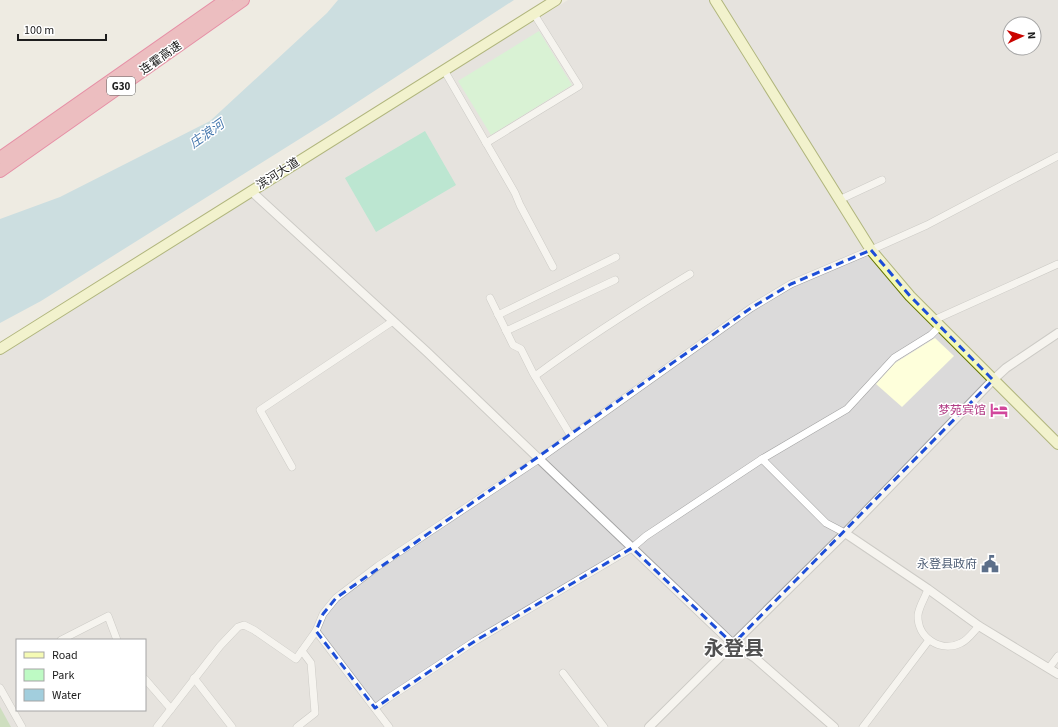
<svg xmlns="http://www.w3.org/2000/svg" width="1058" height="727" viewBox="0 0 1058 727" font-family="'Source Sans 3','Noto Sans SC',sans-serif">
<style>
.residential{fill:#dbdada;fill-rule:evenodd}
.education{fill:#feffdb}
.forest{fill:#a6ce96}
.park{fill:#befac4}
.pitch{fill:#7edfbc}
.water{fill:#a2cedd}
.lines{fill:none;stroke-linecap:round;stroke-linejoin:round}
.minor-casing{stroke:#a4a4a4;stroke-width:8}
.tertiary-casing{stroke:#a4a4a4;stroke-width:10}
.secondary-casing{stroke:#667503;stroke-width:12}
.motorway-casing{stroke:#db215d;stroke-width:14}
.minor{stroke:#fff;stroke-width:7}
.tertiary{stroke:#fff;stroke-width:8}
.secondary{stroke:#f5fab4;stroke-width:10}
.motorway{stroke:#e88898;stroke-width:12}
.marked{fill:none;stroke:#1d4ed8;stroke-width:3;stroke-dasharray:8 5;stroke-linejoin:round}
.labels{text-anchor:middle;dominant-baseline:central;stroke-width:3;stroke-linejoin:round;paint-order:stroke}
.shield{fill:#fff;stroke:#616161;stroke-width:1}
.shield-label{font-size:11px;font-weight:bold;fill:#1d1d1d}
.street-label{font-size:12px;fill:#1d1d1d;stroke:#fff}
.hotel-label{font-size:12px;fill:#b23c85;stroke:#fff;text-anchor:end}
.service-label{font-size:12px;fill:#4e5e75;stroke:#fff;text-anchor:end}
.water-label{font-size:13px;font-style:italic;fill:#4879ae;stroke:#fff}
.town-label{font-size:20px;font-weight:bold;fill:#505050;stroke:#fff}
</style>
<rect width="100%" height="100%" fill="#eeebe2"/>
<path class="residential" d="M568 0H1058V727H0V353L140 262ZM1010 24H1034V48H1010ZM17 640H145V710H17Z"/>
<path class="education" d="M935 338 954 356 902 407 876 384 895 363Z"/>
<path class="forest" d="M0 707 11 727H0Z"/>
<path class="park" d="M539 31 572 85 491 135 458 81Z"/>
<path class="pitch" d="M425 131 456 185 376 232 345 178Z"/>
<path class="water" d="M338 0H514L333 118 41 301 0 323V219L60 197 210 121 327 13Z"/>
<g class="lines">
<g class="minor-casing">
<g id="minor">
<path d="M444 70 515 193 520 205 553 267"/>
<path d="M486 143 579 86 534 14"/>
<path d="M839 200 882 180"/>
<path d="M490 298 513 345 521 349 533 373 571 436"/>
<path d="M498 315 616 257"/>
<path d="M934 320 1058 264"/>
<path d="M506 331 615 280"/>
<path d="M535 376C585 339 637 306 690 274"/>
<path d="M762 459 826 523 845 533"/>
<path d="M292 467 260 410 393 321"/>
<path d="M928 589C925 598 919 606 918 615 917 638 941 653 961 643 968 640 973 632 979 626"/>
<path d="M316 631 389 727"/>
<path d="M61 640 108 616 117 640"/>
<path d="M1049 668 1058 656"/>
<path d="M563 673 604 727"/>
<path d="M194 678 232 727"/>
<path d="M145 679 171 709"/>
<path d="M0 688 22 727"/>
<path d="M375 708 387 699 475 641 632 548 646 536 762 459 847 409 894 358 931 335 939 327"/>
<path d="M157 727 220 646 238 627 244 625 254 630 296 659 316 631 323 614 336 598 378 566 539 459 751 308 791 284 871 250 927 225 1058 156"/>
<path d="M297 727 315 713 311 663 302 651"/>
<path d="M863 727 929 640"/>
</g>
</g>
<g class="tertiary-casing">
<g id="tertiary">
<path d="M251 191 427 352 733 644 755 658 834 727"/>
<path d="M845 533 928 589 979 626 1058 674"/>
<path d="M649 727 845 533 993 380 1006 368 1058 333"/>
</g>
</g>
<g class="secondary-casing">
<g id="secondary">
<path d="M715 0 871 250 910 296 1058 444"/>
<path d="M0 349 556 0"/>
</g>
</g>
<g class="motorway-casing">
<g id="motorway">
<path d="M0 158 226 0"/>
<path d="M0 171 243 0"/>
</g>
</g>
<use href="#minor" class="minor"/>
<use href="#tertiary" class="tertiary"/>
<use href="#secondary" class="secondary"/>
<use href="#motorway" class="motorway"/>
</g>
<path d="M0 0H1058V727H0ZM871 250 910 296 993 380 733 644 632 548 475 641 375 708 316 631 323 614 336 598 751 308 791 284Z" fill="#eeebe2" fill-opacity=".55" fill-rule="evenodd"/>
<path class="marked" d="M871 250 910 296 993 380 733 644 632 548 475 641 375 708 316 631 323 614 336 598 751 308 791 284Z"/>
<defs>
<g id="hotel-bare" transform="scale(1.38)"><path d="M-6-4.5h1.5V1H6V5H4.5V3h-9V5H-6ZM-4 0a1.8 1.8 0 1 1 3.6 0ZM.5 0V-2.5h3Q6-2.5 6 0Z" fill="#d1479c" stroke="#fff" stroke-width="2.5" paint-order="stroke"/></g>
<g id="civic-bare" transform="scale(1.38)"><path d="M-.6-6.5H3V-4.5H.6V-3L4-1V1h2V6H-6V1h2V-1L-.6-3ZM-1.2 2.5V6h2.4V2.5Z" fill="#5c6f8a" stroke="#fff" stroke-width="2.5" paint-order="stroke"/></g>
</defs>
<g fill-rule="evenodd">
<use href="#hotel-bare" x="999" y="410"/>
<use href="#civic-bare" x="990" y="564"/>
</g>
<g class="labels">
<rect class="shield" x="107" y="77" width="28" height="18" rx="3"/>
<g class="shield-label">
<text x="121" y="86">G30</text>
</g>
<g class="street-label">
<text transform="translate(161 58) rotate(-35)">连霍高速</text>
<text transform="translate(278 174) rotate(-32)">滨河大道</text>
</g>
<g class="hotel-label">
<text x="986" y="410">梦苑宾馆</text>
</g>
<g class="service-label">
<text x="977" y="564">永登县政府</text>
</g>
<g class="water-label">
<text transform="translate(207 134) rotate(-35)">庄浪河</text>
</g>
<g class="town-label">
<text x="734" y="649">永登县</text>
</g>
</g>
<rect x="16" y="639" width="130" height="72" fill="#ffffff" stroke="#a5a5a5"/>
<rect x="24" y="652" width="20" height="6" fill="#f5fab4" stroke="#a5a5a5"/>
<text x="52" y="659" font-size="12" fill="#1d1d1d">Road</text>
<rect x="24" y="669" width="20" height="12" fill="#befac4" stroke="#a5a5a5"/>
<text x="52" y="679" font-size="12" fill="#1d1d1d">Park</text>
<rect x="24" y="689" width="20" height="12" fill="#a2cedd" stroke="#a5a5a5"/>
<text x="52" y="699" font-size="12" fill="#1d1d1d">Water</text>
<g transform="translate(1022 36) rotate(86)"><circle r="19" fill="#ffffff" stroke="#a5a5a5"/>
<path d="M0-3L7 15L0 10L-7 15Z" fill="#ca0400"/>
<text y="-6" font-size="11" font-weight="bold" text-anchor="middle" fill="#1d1d1d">N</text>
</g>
<path d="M18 34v6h88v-6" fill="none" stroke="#1d1d1d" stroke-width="2"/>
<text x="24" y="34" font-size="12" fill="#1d1d1d" stroke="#ffffff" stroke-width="3" paint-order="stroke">100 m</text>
</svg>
